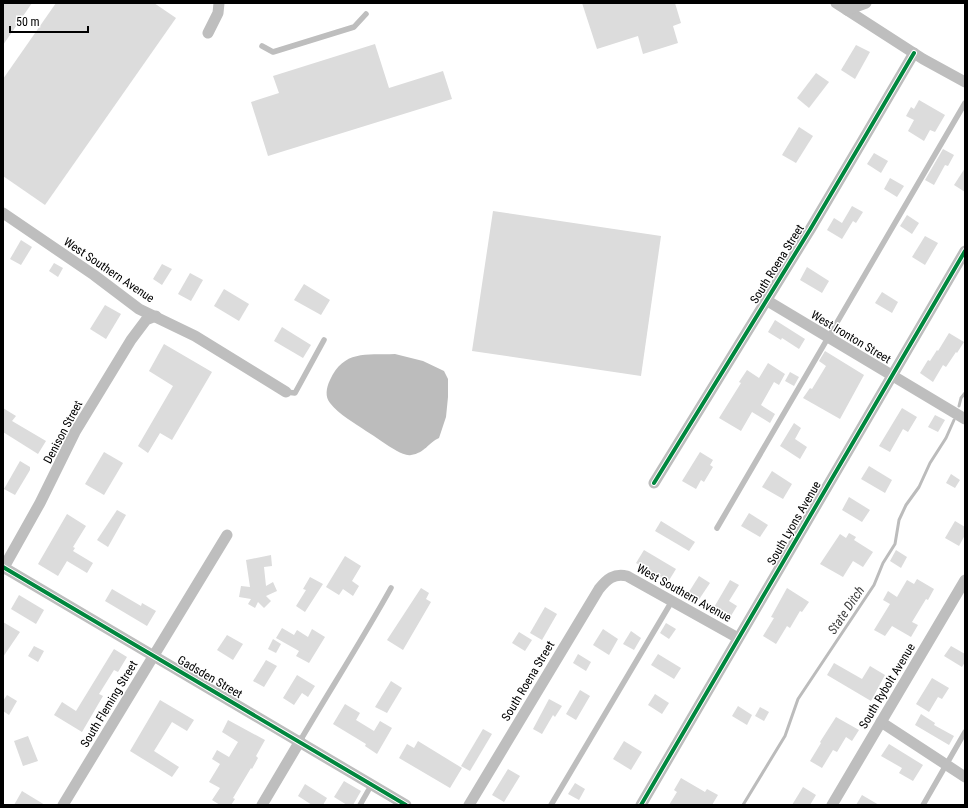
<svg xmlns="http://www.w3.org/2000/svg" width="968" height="808" viewBox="0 0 968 808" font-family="'Roboto Condensed',sans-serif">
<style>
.water{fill:#bcbcbc}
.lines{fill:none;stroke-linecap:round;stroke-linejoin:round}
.stream{stroke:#bcbcbc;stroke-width:3}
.building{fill:#dcdcdc}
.service{stroke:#bebebe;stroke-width:5.5}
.minor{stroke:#bebebe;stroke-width:11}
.cycleway-casing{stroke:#fff;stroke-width:6}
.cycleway{stroke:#00873e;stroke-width:4}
.labels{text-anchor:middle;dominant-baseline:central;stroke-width:3;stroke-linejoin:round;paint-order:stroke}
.street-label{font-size:12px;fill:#000;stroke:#fff}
.water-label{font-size:13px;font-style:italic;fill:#404040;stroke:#fff}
</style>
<rect width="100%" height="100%" fill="#fff"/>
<path class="water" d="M395 354 423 361 444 371 448 379V397L446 417 439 438C428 443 425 453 411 455 407 456 401 453 397 451 386 445 376 437 366 431 355 423 339 415 330 403 325 397 326 388 330 380 344 350 365 355 395 354Z"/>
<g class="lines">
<g class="stream">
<path d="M959 406 961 398 965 393"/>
<path d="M743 805 785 736 798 699 874 585 883 563 895 544 899 520 906 505 919 487 930 463 946 438 954 420"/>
</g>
</g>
<g class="building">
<path d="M3 3H32L3 45Z"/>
<path d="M56 3H154L176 18 45 205 3 176V79Z"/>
<path d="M582 3H675L681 23 673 26 678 43 643 54 638 36 597 49Z"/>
<path d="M375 44 389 88 443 71 452 99 268 156 251 102 279 93 273 76Z"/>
<path d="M856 45 870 52 855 79 841 70Z"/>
<path d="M816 73 829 82 809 108 797 98Z"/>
<path d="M919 100 945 115 935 132 930 130 924 141 908 131 914 120 906 116 911 107 914 109Z"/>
<path d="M799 127 813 136 796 163 782 155Z"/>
<path d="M943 149 954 155 948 166 945 165 934 185 925 180Z"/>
<path d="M874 153 888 161 881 173 867 164Z"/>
<path d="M965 168V192L954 185Z"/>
<path d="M890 178 904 186 897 197 884 189Z"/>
<path d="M852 206 863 212 856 223 853 221 842 239 827 230 834 218 842 223Z"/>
<path d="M493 211 661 236 641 376 472 351Z"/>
<path d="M907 215 919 223 912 234 900 226Z"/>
<path d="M925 236 938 243 925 265 912 257Z"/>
<path d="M21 240 32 247 21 265 10 259Z"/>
<path d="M54 263 63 268 58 277 49 271Z"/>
<path d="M162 264 172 269 162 285 153 279Z"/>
<path d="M807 267 829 281 822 293 800 280Z"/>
<path d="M190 273 203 280 191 301 178 294Z"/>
<path d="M304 284 330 300 321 315 294 300Z"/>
<path d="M224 289 249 304 239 321 214 306Z"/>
<path d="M882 292 898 302 892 313 875 303Z"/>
<path d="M105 305 121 314 106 339 90 329Z"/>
<path d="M775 320 805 339 799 349 782 338 781 340 768 332Z"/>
<path d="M282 327 311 345 303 358 274 341Z"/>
<path d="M949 333 964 342 957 353 956 352 946 367 943 365 933 382 920 373 928 360 930 361 937 350 938 351Z"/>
<path d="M164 344 212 372 172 440 160 433 148 453 138 446 173 386 149 371Z"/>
<path d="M825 351 864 375 840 419 803 398 810 388 812 389 826 366 819 361Z"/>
<path d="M768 363 785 374 779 385 774 382 761 405 775 414 770 423 752 412 741 431 719 418 741 383 739 382 747 370 759 378Z"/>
<path d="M790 372 799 377 794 386 785 381Z"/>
<path d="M3 408 16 416 12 421 46 441 38 454 3 432Z"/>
<path d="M902 408 917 417 908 432 903 429 890 452 879 446Z"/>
<path d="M935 415 945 420 938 432 928 427Z"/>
<path d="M794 423 801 428 795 439 807 447 800 459 780 446Z"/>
<path d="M104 452 123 463 104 495 85 484Z"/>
<path d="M700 452 713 460 710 465 713 467 704 482 701 480 696 489 682 481Z"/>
<path d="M20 461 30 467V470L15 495 4 489Z"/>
<path d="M869 466 892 480 885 493 861 479Z"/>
<path d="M772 471 792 484 783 499 762 487Z"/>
<path d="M951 474 960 480 955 488 946 483Z"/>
<path d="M849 497 870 510 862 522 842 510Z"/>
<path d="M117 510 126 515 108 547 97 540Z"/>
<path d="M749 513 768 525 760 537 741 526Z"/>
<path d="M67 514 86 526 73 547 75 548 73 551 93 563 87 573 67 561 58 576 38 564Z"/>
<path d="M661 521 695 542 689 551 655 531Z"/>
<path d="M955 521 965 527V535L959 546 945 538Z"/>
<path d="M849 533 856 537 854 540 873 552 863 567 853 561 843 577 820 564 840 534 846 538Z"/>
<path d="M644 550 676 569 668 582 636 563Z"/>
<path d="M896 550 907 557 901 568 890 561Z"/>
<path d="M271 555 272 566 264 567 266 586 273 582 277 591 266 596 271 601 264 608 258 602 255 608 248 604 251 599 239 597 241 586 250 587 246 560Z"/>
<path d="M345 556 361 566 352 581 359 586 353 596 343 589 339 595 326 587Z"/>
<path d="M699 576 710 583 698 601 687 595Z"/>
<path d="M310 577 323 584 305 612 296 606 306 590 303 589Z"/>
<path d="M917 579 934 589 928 600 926 599 912 622 918 625 911 637 892 626 885 636 874 630 890 604 883 600 888 591 897 597 907 580 914 584Z"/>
<path d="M730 580 739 585 729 601 737 606 729 619 713 609Z"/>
<path d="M421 588 429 593 426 599 431 602 403 650 387 640Z"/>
<path d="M787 588 809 602 802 612 800 611 790 628 787 626 776 644 763 636 774 618 771 617Z"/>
<path d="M112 589 141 606 142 603 156 611 147 626 105 601Z"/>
<path d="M19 595 44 610 36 624 11 609Z"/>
<path d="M545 607 557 614 542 640 530 633Z"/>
<path d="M3 622 20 632 3 657Z"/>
<path d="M666 623 676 629 669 639 660 633Z"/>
<path d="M282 628 294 635 297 630 308 637 312 629 325 637 309 663 296 656 299 651 276 638Z"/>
<path d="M603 629 618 639 609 655 593 645Z"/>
<path d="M631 631 641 638 634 650 623 644Z"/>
<path d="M519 632 532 640 525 651 512 643Z"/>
<path d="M227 635 243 644 233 660 217 650Z"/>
<path d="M273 639 281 644 276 653 268 649Z"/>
<path d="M34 646 44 651 38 662 28 656Z"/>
<path d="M951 646 965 654V662L962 667 944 656Z"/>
<path d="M114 649 127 657 118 672 114 670 99 694 103 696 82 732 54 715 62 702 76 711Z"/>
<path d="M578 654 591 662 586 671 573 663Z"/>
<path d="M658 654 681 668 674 679 651 665Z"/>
<path d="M266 660 277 666 264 687 253 681Z"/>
<path d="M834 663 862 679 870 666 885 675 871 701 827 675Z"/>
<path d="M297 675 315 686 308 697 302 693 294 705 283 698Z"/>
<path d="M932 678 949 688 942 699 938 697 929 712 916 704Z"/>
<path d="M391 681 402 688 387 713 375 707Z"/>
<path d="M580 690 590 696 576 720 566 714Z"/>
<path d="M655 694 669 703 662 714 648 705Z"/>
<path d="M7 695 17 701 9 715 3 711V701Z"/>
<path d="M549 699 562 706 555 717 553 715 542 734 533 729Z"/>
<path d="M160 700 194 720 187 731 172 722 154 751 179 767 172 777 130 751Z"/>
<path d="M345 704 360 713 356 720 374 731 380 721 392 728 377 754 365 746 366 744 333 724Z"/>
<path d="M738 706 752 715 747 725 732 716Z"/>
<path d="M760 707 769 712 764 721 755 716Z"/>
<path d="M921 714 935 723 934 725 954 736 949 745 915 725Z"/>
<path d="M836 717 859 730 852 741 846 737 837 752 833 750 822 768 810 761 821 743 820 742Z"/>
<path d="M228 720 265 740 256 756 258 758 252 769 251 768 233 798 235 799 231 805H220L212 800 220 788 209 782 220 764 212 759 217 750 229 757 238 742 222 732Z"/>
<path d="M483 729 492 734 470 771 461 766Z"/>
<path d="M28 736 38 761 23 766 14 741Z"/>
<path d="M418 741 462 768 450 788 399 758 407 744 414 748Z"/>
<path d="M624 741 642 752 631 770 613 759Z"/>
<path d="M889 744 923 765 913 781 899 773 902 768 881 756Z"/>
<path d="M508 769 520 776 504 802 492 795Z"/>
<path d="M681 778 705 792 707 789 718 795 712 805H669L677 792 674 790Z"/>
<path d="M344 781 361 791 353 805H347L334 797Z"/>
<path d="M575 783 585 789 579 800 568 794Z"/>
<path d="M305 784 327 798 323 805H312L298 796Z"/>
<path d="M803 787 816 795 810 805H792Z"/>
<path d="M22 791 45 805H14Z"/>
<path d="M862 795 879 805H856Z"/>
</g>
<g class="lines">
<g class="service">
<path d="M262 46 273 52 354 27 366 14"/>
<path d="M286 392 295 393 324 340"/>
<path d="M717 528 965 103"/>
<path d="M300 741C330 690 362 640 391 588"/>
<path d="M360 805 372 784"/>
<path d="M551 805 672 601"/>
<path d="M923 805 965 732"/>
</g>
<g class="minor">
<path d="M836 3 923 59 965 82"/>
<path d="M847 10 866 3"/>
<path d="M208 33 218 13 219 3"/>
<path d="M3 213 94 275 139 309 195 336 286 392"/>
<path d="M766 300 965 419"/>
<path d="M654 483 811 228 863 140 914 53"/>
<path d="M3 567 406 805"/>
<path d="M3 569 40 503 75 432 131 340 146 320 156 316"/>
<path d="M881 722 965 777"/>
<path d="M63 805 227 535"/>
<path d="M262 805 300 741"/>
<path d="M469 805 599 589C607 579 614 573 627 576L738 638"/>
<path d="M641 805 965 251"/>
<path d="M832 805 965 580"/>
</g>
<g class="cycleway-casing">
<g id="cycleway">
<path d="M654 483 811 228 863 140 914 53"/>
<path d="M3 567 406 805"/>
<path d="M641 805 965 251"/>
</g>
</g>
<use href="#cycleway" class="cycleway"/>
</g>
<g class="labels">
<g class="street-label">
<text transform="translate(777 264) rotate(-58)">South Roena Street</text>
<text transform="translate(109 270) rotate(34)">West Southern Avenue</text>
<text transform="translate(851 337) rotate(31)">West Ironton Street</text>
<text transform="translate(63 432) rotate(-62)">Denison Street</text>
<text transform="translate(794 523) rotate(-60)">South Lyons Avenue</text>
<text transform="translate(684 593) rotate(29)">West Southern Avenue</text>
<text transform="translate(210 677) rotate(30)">Gadsden Street</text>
<text transform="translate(528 681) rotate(-59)">South Roena Street</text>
<text transform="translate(887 686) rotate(-59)">South Rybolt Avenue</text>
<text transform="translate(109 704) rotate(-59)">South Fleming Street</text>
</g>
<g class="water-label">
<text transform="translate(846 610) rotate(-56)">State Ditch</text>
</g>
</g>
<rect width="968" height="808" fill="none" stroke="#000000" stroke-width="8"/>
<path d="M10 26v6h78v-6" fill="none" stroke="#000000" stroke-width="2"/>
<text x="16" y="26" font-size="12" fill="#000000" stroke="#ffffff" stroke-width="3" paint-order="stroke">50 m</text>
</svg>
